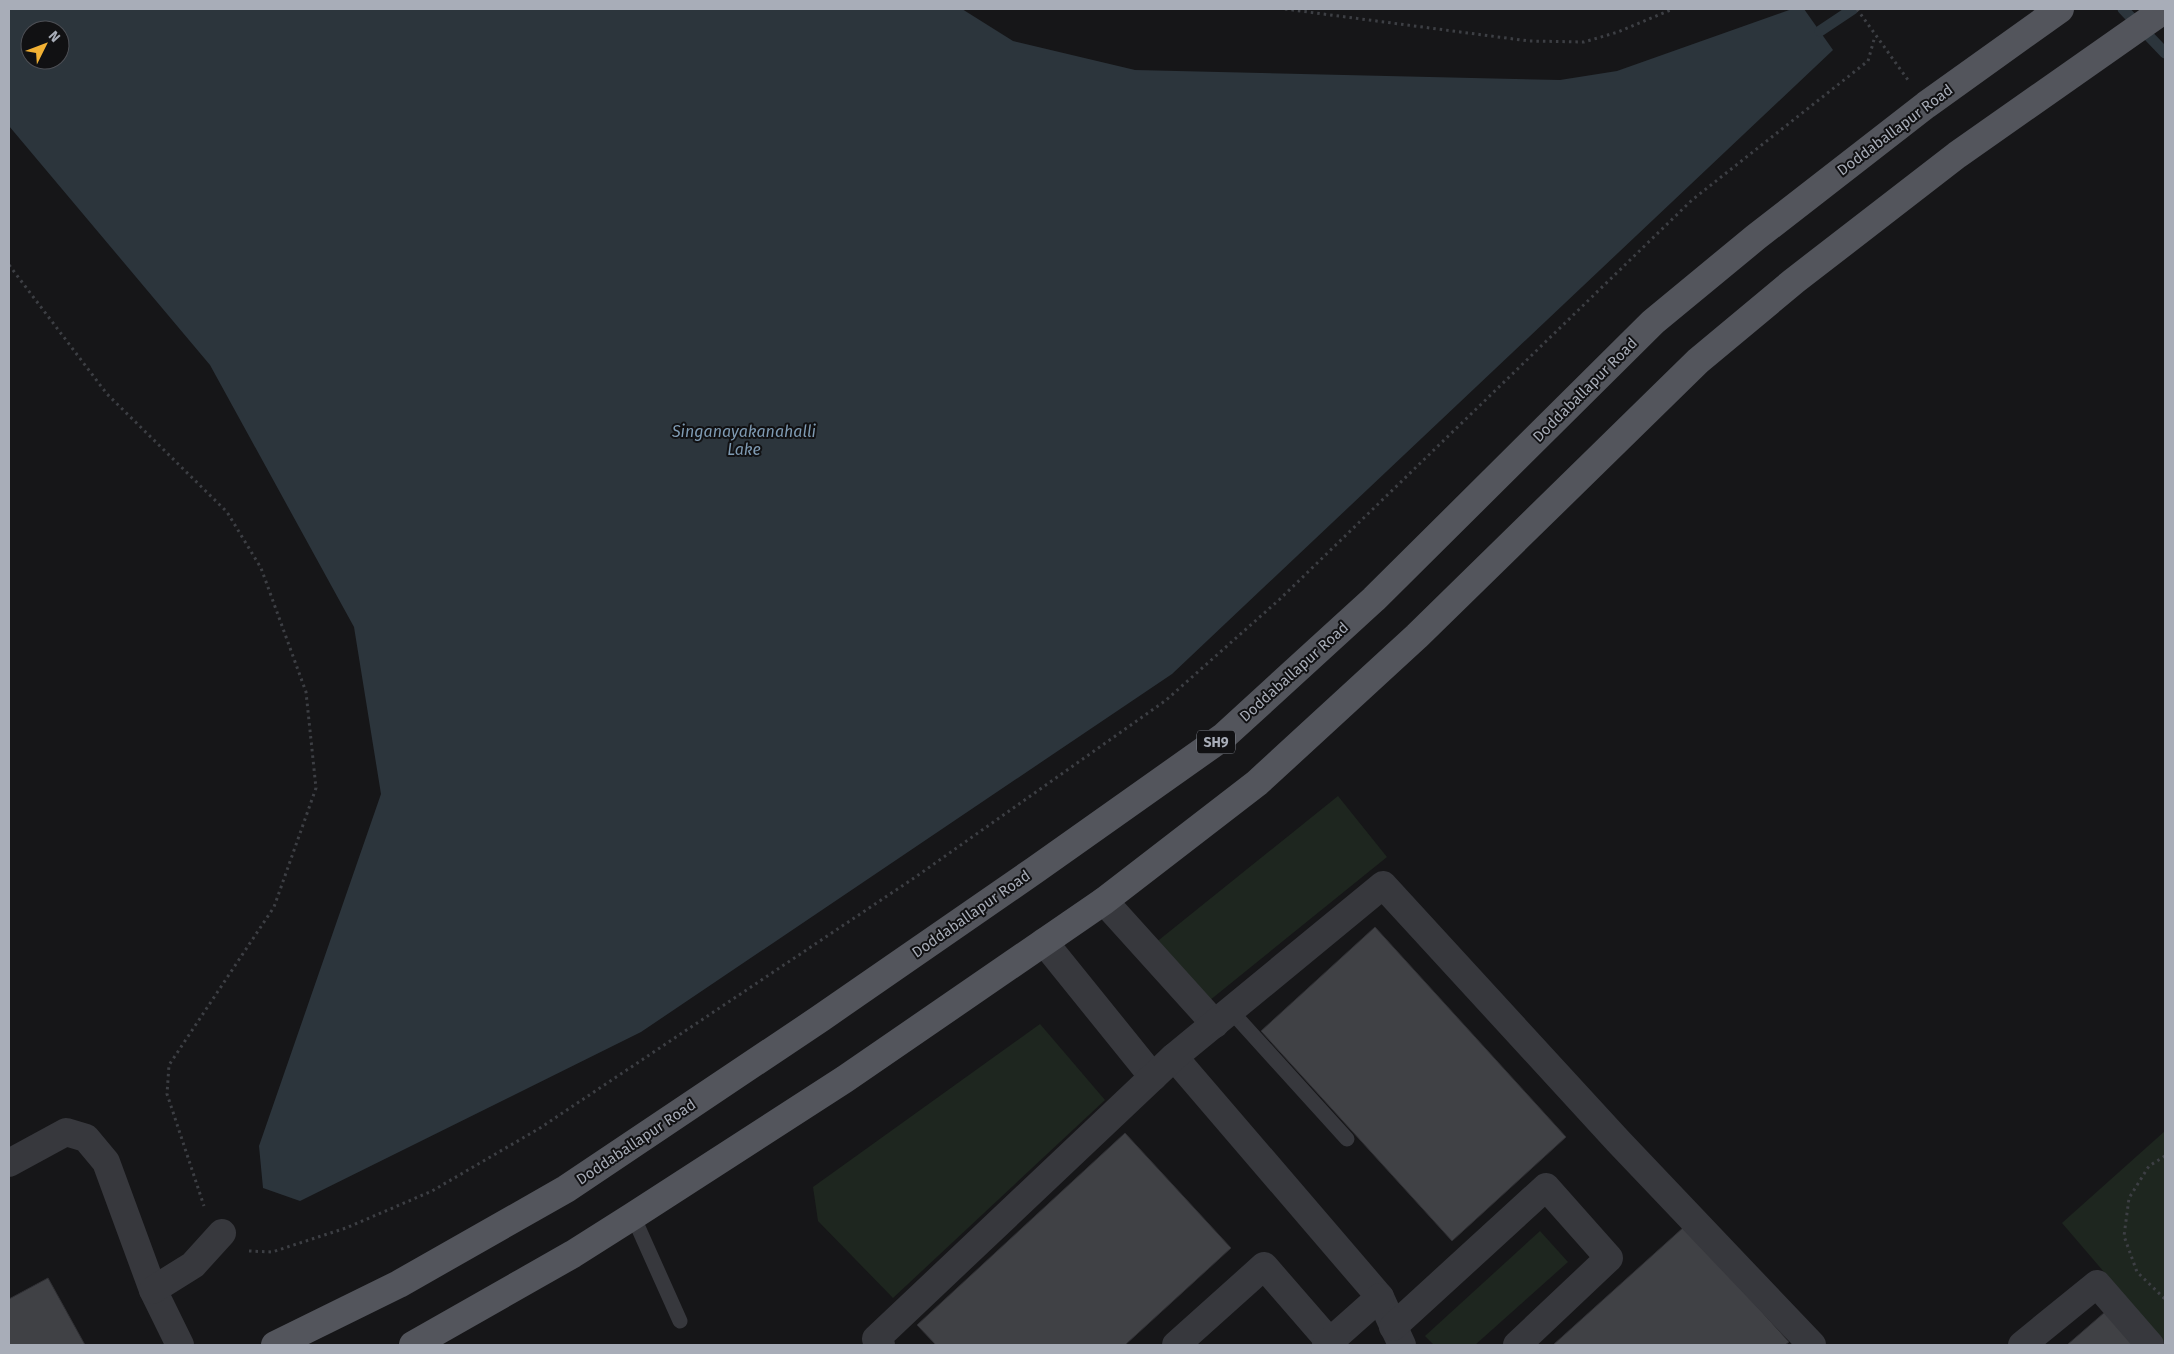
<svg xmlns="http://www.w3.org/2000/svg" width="2174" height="1354" viewBox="0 0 2174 1354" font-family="'Fira Sans',sans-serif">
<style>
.green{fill:#1e261f}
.water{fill:#2c353c;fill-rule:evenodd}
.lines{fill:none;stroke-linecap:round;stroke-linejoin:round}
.stream{stroke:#2c353c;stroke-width:11}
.building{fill:#404145;stroke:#303034}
.path{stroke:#3d3f44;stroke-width:3;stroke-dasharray:2.5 4;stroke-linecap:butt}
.lane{stroke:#37383d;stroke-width:15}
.street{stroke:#37383d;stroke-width:28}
.primary{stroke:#53555c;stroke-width:28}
.labels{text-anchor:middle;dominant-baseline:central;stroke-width:4;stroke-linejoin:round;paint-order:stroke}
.shield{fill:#111113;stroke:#7b7e86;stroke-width:1}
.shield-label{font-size:14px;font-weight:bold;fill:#a8adb8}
.street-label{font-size:15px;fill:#a8adb8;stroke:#111113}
.water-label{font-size:16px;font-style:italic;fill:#7f9bb3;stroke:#111113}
</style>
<rect width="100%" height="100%" fill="#161618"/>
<g class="green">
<path d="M1338 796 1387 857 1199 1009 1149 948Z"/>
<path d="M1040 1024 1105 1100 893 1298 818 1221 813 1187Z"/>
<path d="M2165 1131V1343L2062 1223Z"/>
<path d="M1540 1231 1568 1262 1475 1345H1434L1425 1336Z"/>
</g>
<path class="water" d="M9 9H962L1013 41 1135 70 1560 80 1617 71 1792 9H1804L1833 50 1172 674 641 1032 300 1201 263 1188 259 1146 381 794 354 627 210 365 9 126ZM30 30H60V60H30Z"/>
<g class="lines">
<g class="stream">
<path d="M2123 9 2165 53"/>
<path d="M1820 31 1853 9"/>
</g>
</g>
<g class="building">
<path d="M1375 927 1566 1137 1452 1241 1261 1031Z"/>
<path d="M1125 1133 1231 1248 1125 1345H936L917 1325Z"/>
<path d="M1685 1226 1789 1342 1785 1345H1553Z"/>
<path d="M48 1278 85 1345H9V1299Z"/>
<path d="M2105 1312 2134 1345H2067Z"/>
</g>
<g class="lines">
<g class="path">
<path d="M1285 9 1529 41 1584 42 1618 32 1673 9"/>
<path d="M1857 9 1908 80"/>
<path d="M9 265 107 394 227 512 261 568 306 692 316 788 274 907 169 1065 167 1094 204 1206"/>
<path d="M2165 1156 2149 1166 2129 1198 2124 1236 2137 1272 2165 1299"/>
<path d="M249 1251 272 1252 346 1228 432 1191 540 1128 914 878 1165 701 1280 599 1692 200 1868 61 1875 36"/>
</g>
<g class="lane">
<path d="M1231 1011 1347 1139"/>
<path d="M633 1216 680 1321"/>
</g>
<g class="street">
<path d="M1104 901 1215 1024"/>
<path d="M1044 942 1153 1077"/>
<path d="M1174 1057 1380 1297 1402 1345"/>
<path d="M9 1163 66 1132 86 1138 106 1162 153 1290 180 1345"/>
<path d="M153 1290 193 1265 222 1233"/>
<path d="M1393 1327 1546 1187 1609 1258 1517 1345"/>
<path d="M881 1345 876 1339 1174 1057 1383 885 1618 1141 1812 1345"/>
<path d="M1176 1345 1264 1266 1330 1342"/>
<path d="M1326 1345 1380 1297"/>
<path d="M2022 1345 2097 1284 2150 1345"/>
</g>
<g class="primary">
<path d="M275 1345 399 1284 566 1189 821 1018 1035 870 1223 737 1374 599 1653 322 1756 237 1926 105 2060 9"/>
<path d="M413 1345 573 1254 633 1216 845 1079 1104 901 1257 783 1417 636 1698 361 1794 281 1957 155 2165 9"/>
</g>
</g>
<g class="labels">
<rect class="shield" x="1197" y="730.5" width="38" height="23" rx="4"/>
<g class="shield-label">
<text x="1216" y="742">SH9</text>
</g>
<g class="street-label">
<text transform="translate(1895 130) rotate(-37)">Doddaballapur Road</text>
<text transform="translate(1585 390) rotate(-45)">Doddaballapur Road</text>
<text transform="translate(1294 672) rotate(-42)">Doddaballapur Road</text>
<text transform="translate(971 914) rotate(-35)">Doddaballapur Road</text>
<text transform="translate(636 1142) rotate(-34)">Doddaballapur Road</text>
</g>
<g class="water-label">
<text x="744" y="431">Singanayakanahalli<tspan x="744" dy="18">Lake</tspan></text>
</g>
</g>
<rect width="2174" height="1354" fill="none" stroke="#a8adb8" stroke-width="20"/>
<g transform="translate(45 45) rotate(48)"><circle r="24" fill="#111113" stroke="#4d4f55"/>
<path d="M0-4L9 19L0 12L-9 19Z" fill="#f2b134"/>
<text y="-8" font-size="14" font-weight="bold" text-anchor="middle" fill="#a8adb8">N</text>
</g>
</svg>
